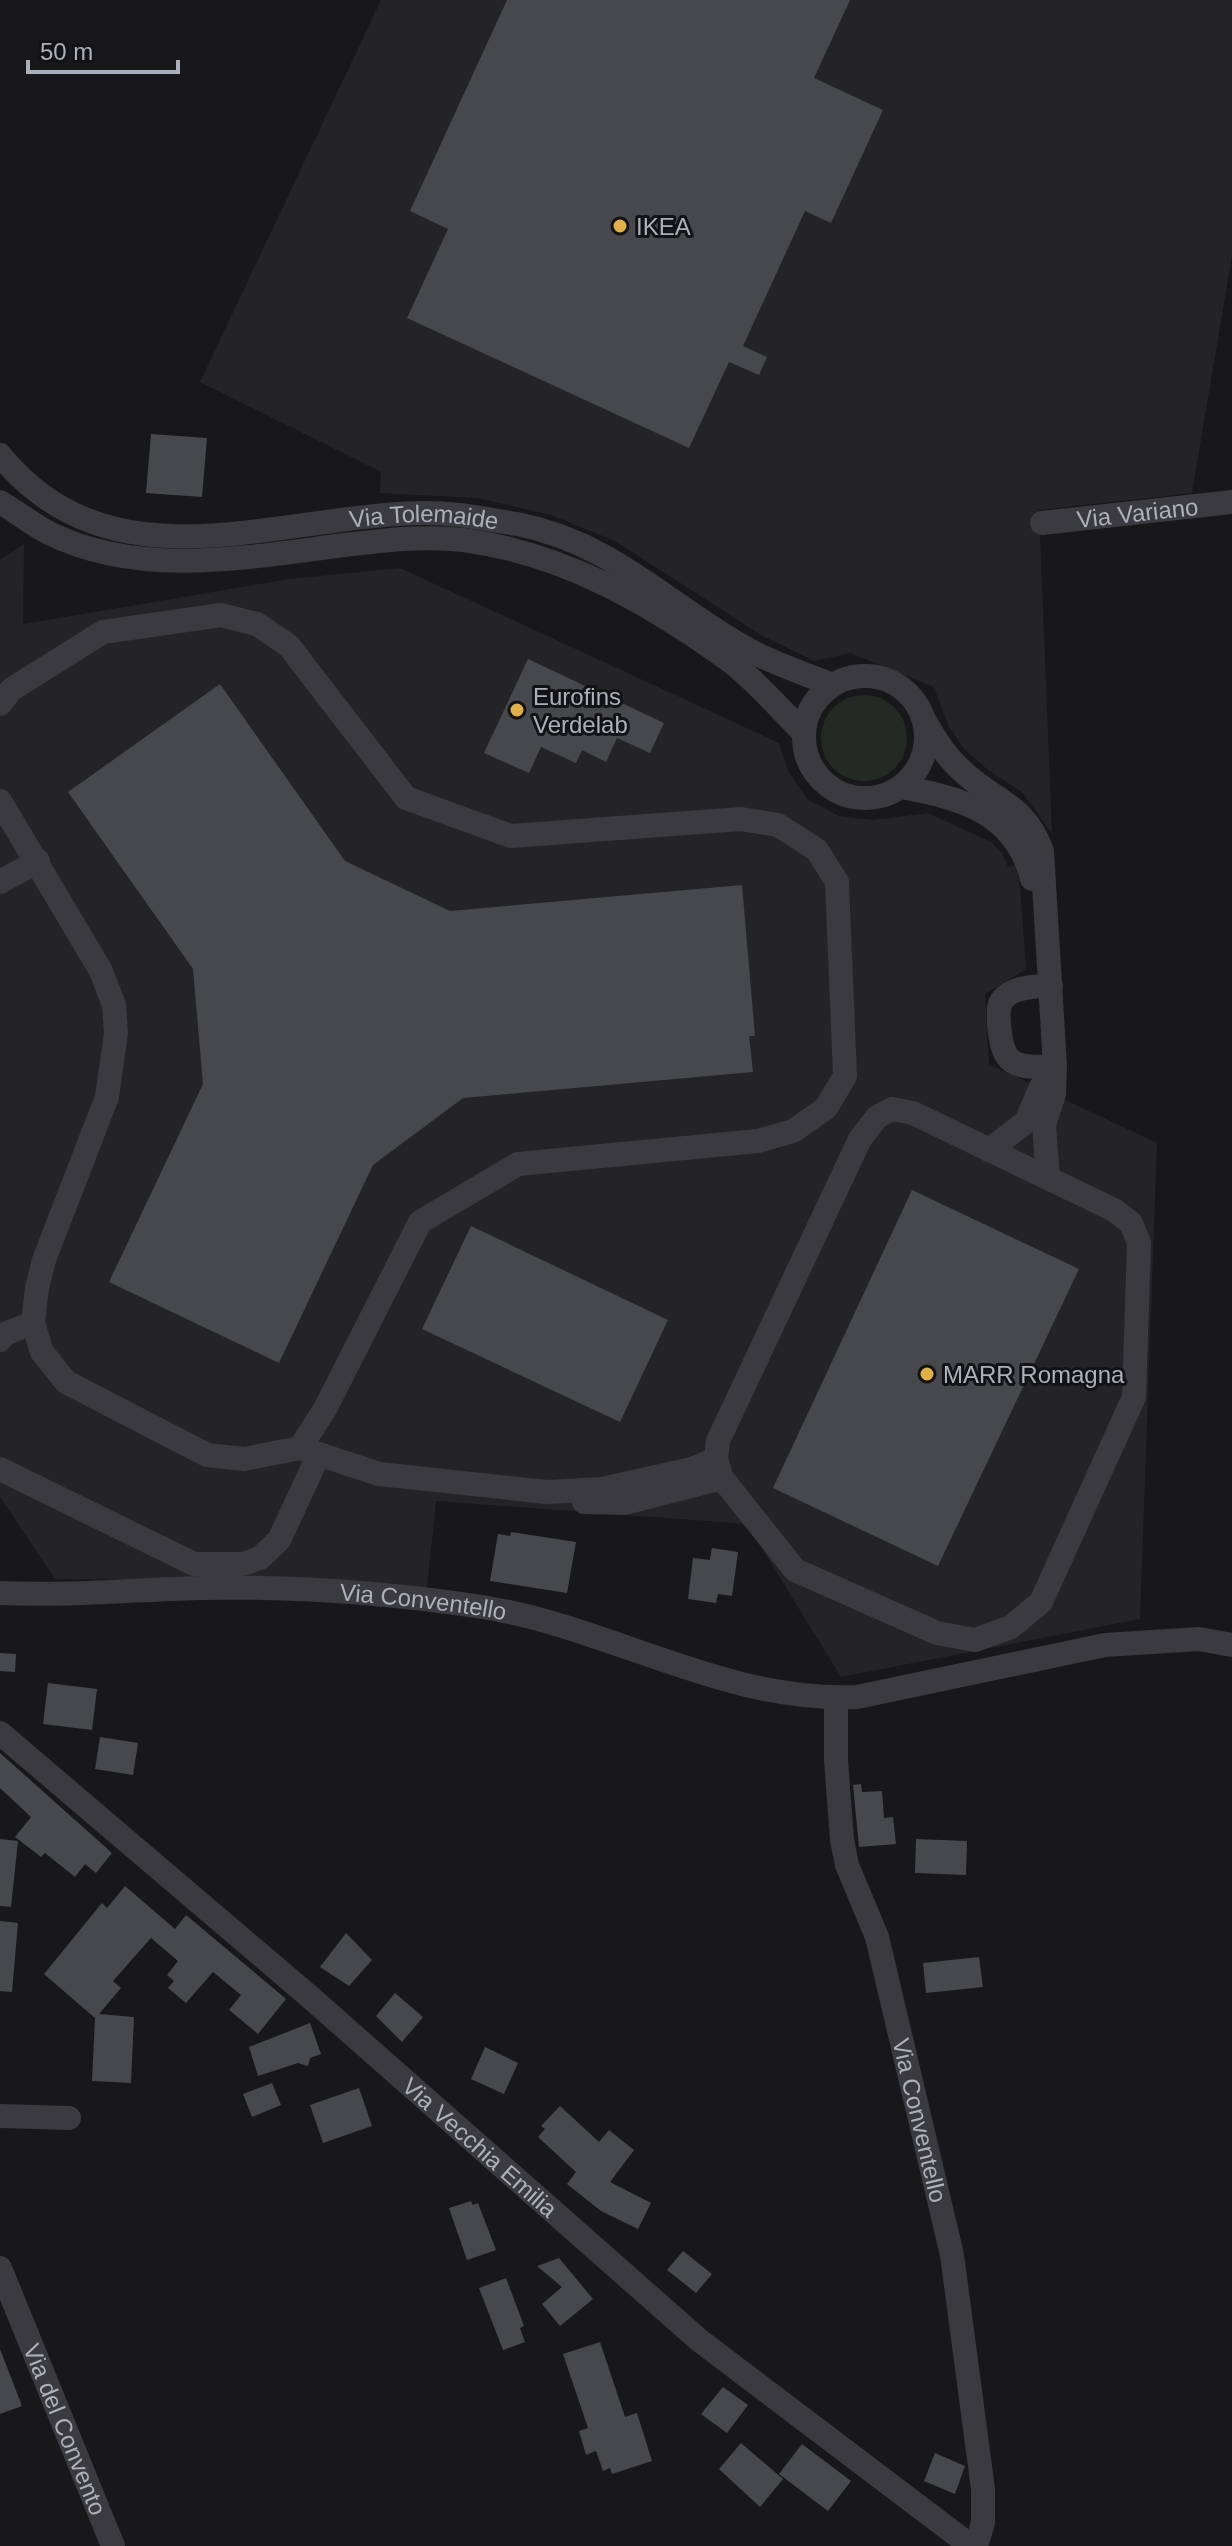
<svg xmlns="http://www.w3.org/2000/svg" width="1232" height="2546" viewBox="0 0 1232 2546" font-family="Arial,sans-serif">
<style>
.built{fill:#242427}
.green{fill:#232a24}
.building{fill:#47484c}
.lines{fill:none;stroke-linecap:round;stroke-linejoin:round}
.minor{stroke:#3a3a3f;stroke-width:24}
.poi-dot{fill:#e0b04a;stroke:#131315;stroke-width:3}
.labels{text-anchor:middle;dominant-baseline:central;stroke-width:6;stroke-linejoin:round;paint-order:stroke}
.poi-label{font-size:24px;fill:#acb0b8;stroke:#131315;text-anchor:start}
.street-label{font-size:24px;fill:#acb0b8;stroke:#131315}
</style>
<rect width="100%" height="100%" fill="#18181a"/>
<g class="built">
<path d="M381 0H1232V255L1192 493 1039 510 1052 834 1022 792 988 770 963 748 948 725 934 687 851 653 814 661 761 635 615 541 551 515 477 498 380 493 381 472 200 382Z"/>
<path d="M24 544 23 624 290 579 400 568 779 743 788 771 807 799 839 816 873 820 928 813 991 842 1003 854 1008 867 1015 865 1020 887 1026 969 985 994 989 1064 1157 1143 1140 1619 841 1677 747 1524 436 1501 427 1588 342 1581 55 1579 0 1497V560Z"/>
</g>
<circle class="green" cx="864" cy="738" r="43"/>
<g class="building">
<path d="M507 0H850L814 78 883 110 831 223 805 211 743 346 767 357 759 375 729 362 689 448 407 318 448 229 410 211Z"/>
<path d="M151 434 207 438 202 497 146 493Z"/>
<path d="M528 659 664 723 650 753 617 738 606 762 582 750 576 763 541 747 529 773 484 753Z"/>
<path d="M220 684 345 861 450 911 742 885 755 1036H749L753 1072 463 1098 373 1165 279 1363 109 1282 203 1084 193 969 68 792Z"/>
<path d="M912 1190 1079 1269 938 1566 773 1488Z"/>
<path d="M471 1226 668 1320 620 1422 422 1329Z"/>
<path d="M511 1532 576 1542 567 1593 490 1581 498 1534 510 1536Z"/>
<path d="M712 1548 738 1552 732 1596 718 1594 716 1603 688 1599 693 1558 710 1560Z"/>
<path d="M0 1653 16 1654 15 1672 0 1671Z"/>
<path d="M48 1683 97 1689 92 1730 43 1724Z"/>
<path d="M100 1737 138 1743 133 1775 95 1769Z"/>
<path d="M0 1753 112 1853 96 1873 85 1864 75 1877 45 1853 41 1857 15 1837 31 1817 0 1788Z"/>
<path d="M861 1784 862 1792 882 1791 884 1818 893 1817 896 1844 859 1847 853 1785Z"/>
<path d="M0 1839 18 1841 11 1907 0 1906Z"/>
<path d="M916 1839 967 1841 966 1875 915 1873Z"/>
<path d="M125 1886 175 1929 186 1915 286 1999 258 2034 229 2010 241 1995 213 1972 186 2003 168 1988 174 1981 167 1975 178 1961 151 1938 113 1981 121 1988 99 2014 134 2017 131 2083 92 2081 95 2018 44 1974 102 1903 107 1908Z"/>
<path d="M0 1921 18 1923 12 1992 0 1991Z"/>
<path d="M346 1933 372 1960 349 1986 320 1967Z"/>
<path d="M979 1957 983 1987 926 1993 923 1963Z"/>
<path d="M395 1993 423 2017 402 2042 376 2016Z"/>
<path d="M310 2023 321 2054 310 2058 308 2066 298 2063 258 2076 249 2047Z"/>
<path d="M485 2047 518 2063 504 2094 471 2079Z"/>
<path d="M272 2083 281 2105 252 2117 243 2094Z"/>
<path d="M359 2088 372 2126 323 2143 310 2105Z"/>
<path d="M560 2106 599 2142 609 2130 634 2150 610 2182 651 2203 638 2229 601 2211 567 2184 576 2172 538 2137 545 2129 541 2126Z"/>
<path d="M471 2201 473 2205 478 2203 496 2250 467 2260 449 2208Z"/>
<path d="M683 2251 712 2274 696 2293 667 2270Z"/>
<path d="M559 2258 593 2299 560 2326 542 2304 562 2287 537 2266Z"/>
<path d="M506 2278 524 2326 520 2328 525 2342 503 2350 479 2288Z"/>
<path d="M600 2342 625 2417 637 2413 652 2461 612 2474 610 2468 603 2471 596 2451 586 2455 579 2431 588 2428 563 2354Z"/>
<path d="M0 2349 22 2406 0 2414Z"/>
<path d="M723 2387 748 2405 727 2433 701 2414Z"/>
<path d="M741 2443 783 2479 760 2507 719 2469Z"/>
<path d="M802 2444 851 2481 828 2511 779 2474Z"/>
<path d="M935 2453 965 2466 955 2494 924 2481Z"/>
</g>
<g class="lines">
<g class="minor">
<path id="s1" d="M0 455C111 591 274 516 421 513 453 512 485 519 517 524 612 542 669 606 749 650 775 664 805 674 833 685"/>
<path d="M0 502C17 512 33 525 51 534 140 577 243 558 337 546 378 541 421 535 463 540 563 553 650 603 730 661 756 681 780 709 804 733"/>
<path id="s2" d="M1042 523 1232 502"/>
<circle cx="865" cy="737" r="61"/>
<path d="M0 704 12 689 103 632 221 615 257 624 289 646 406 798 511 836 741 819 778 825 817 850 837 882 845 1076 826 1108 793 1131 758 1141 518 1164 420 1222 325 1409 300 1448 244 1459 207 1455 66 1382 42 1352 33 1323 37 1288 44 1260 107 1097 116 1033 114 1005 101 971 0 801"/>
<path d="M922 716C933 735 943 753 959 768 993 802 1023 801 1042 851L1055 1066 1054 1094 1044 1125 1048 1178"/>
<path d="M901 787C962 798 1016 813 1032 879"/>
<path d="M0 882 38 861"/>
<path d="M1051 986C1036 986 1013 987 1003 999 997 1006 999 1015 999 1023 1002 1066 1014 1069 1055 1066"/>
<path d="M892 1109 913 1113 1114 1210 1131 1223 1139 1243 1134 1397 1041 1602 1011 1627 975 1640 937 1633 795 1570 722 1478 716 1459 718 1441 860 1139 877 1117Z"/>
<path d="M989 1150 1026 1122 1041 1087"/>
<path d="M0 1340 4 1334 33 1323"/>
<path d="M300 1448 379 1474 547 1492 602 1489 692 1469 716 1459"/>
<path d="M0 1469 194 1564H243L260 1558 279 1540 319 1454"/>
<path d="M584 1502 624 1503 722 1478"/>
<path id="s3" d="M0 1593C67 1596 132 1590 199 1588 294 1586 389 1593 482 1607 610 1627 725 1703 857 1697L1105 1645 1199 1639 1232 1645"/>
<path id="s4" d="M836 1698V1760L842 1840 847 1865 877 1937 952 2255 983 2489V2523L976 2546"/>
<path id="s5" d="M0 1733 310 1997 699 2340 971 2546"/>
<path d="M0 2116 69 2118"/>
<path id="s6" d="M0 2268 113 2546"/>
</g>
</g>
<g class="poi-dot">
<circle cx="620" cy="226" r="8"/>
<circle cx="517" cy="710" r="8"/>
<circle cx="927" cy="1374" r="8"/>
</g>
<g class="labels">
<g class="poi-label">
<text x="636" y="226">IKEA</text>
<text x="533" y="696">Eurofins<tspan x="533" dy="28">Verdelab</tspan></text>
<text x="943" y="1374">MARR Romagna</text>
</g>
<g class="street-label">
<text stroke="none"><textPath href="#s2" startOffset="96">Via Variano</textPath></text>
<text stroke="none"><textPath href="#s1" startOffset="450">Via Tolemaide</textPath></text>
<text stroke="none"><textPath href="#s3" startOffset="424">Via Conventello</textPath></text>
<text stroke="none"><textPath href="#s4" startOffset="434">Via Conventello</textPath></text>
<text stroke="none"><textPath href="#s5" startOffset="634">Via Vecchia Emilia</textPath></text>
<text stroke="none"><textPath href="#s6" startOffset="174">Via del Convento</textPath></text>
</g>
</g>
<path d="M28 60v12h150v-12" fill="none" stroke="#acb0b8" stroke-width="4"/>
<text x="40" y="60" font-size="24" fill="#acb0b8" stroke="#131315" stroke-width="6" paint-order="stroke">50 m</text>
</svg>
